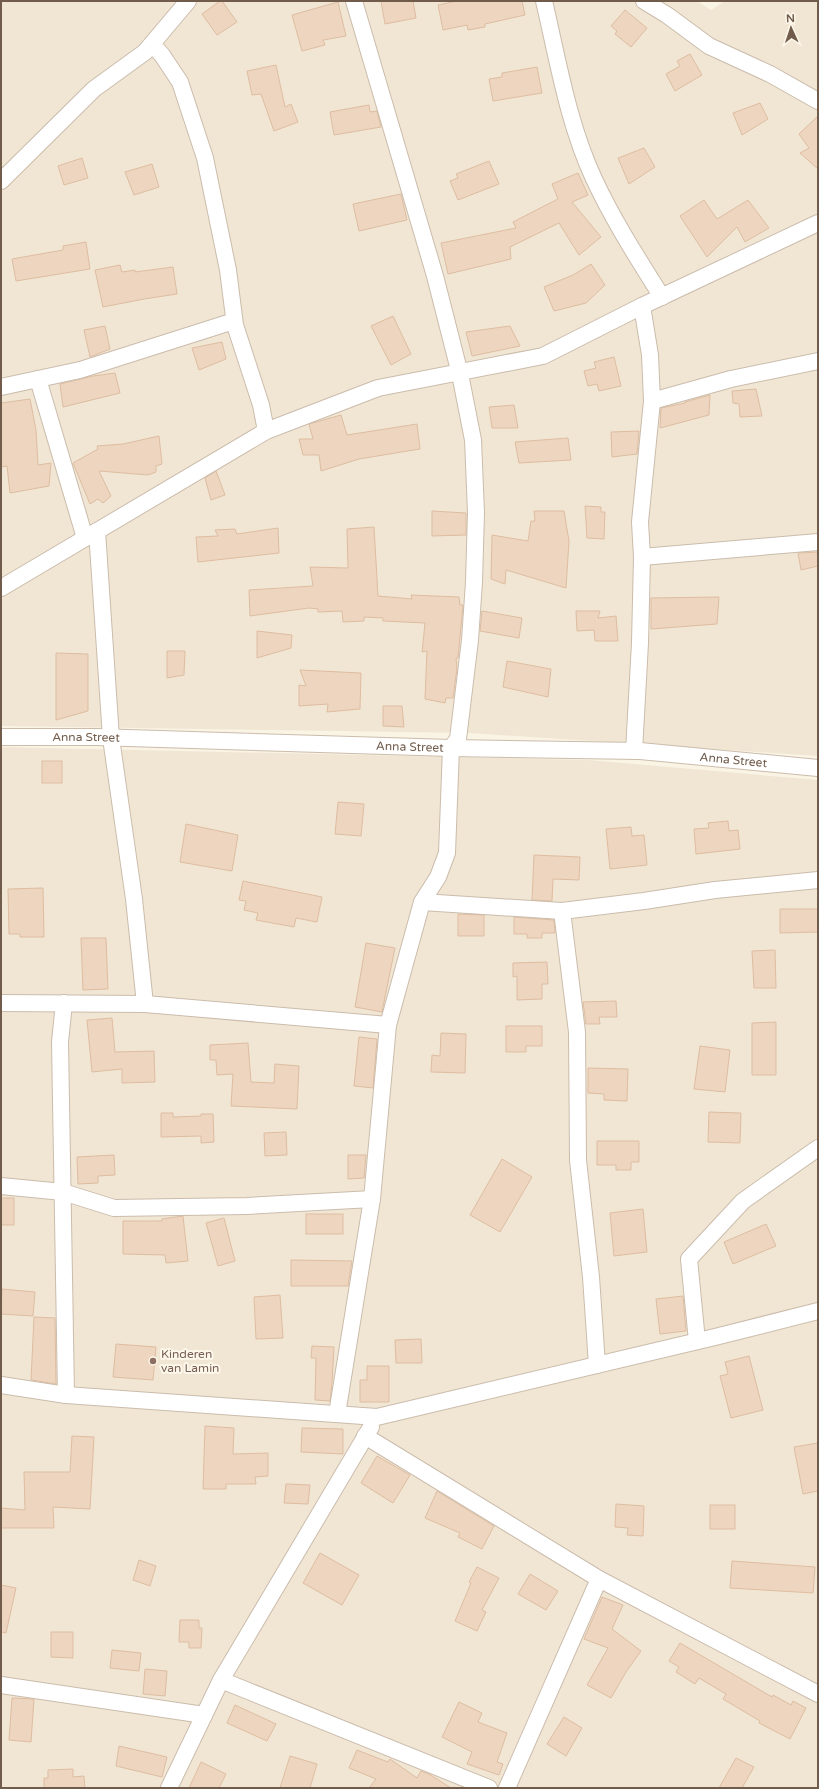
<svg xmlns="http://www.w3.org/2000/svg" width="819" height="1789" viewBox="0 0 819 1789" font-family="'Varela Round',sans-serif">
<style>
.residential{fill:#f1e6d4}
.building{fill:#edd5bf;stroke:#debda1}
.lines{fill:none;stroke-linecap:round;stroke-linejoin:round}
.minor-casing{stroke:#cbbcac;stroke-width:18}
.minor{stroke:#fff;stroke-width:16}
.education-dot{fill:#8d6e63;stroke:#fdf8eb;stroke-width:1.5}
.labels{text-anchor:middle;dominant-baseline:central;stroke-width:4;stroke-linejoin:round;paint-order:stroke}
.street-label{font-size:12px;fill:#715c4c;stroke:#fdf8eb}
.education-label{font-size:12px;fill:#785e54;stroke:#fdf8eb;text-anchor:start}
</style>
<rect width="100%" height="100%" fill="#faf4e5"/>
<g class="residential">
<path d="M1 1H697L711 10 725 1H818V756L469 733 1 726Z"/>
<path d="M1 747 588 760 818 780V1788H1Z"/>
</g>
<g class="building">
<path d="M220 1H222L237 22 217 35 202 14Z"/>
<path d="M381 1H413L416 18 385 24Z"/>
<path d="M457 1H522L525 15 485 24V27L468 30 467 25 443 30 438 5Z"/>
<path d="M338 2 346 36 323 40 325 45 302 51 292 15Z"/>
<path d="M625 10 647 28 631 47 615 34 617 31 611 26Z"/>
<path d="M690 54 702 75 675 91 666 74 680 66 677 61Z"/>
<path d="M276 65 285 107 291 104 298 122 274 131 261 94 252 95 247 71Z"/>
<path d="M537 67 542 93 493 101 489 79 502 77V73Z"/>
<path d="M760 103 768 119 742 135 733 113Z"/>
<path d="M369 105 370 112 377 111 381 127 334 135 330 112Z"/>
<path d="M818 116V169L800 153 809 148 799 134Z"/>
<path d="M644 148 655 167 629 184 618 158Z"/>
<path d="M82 158 88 178 64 185 58 166Z"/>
<path d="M489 161 499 184 458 200 450 181 458 178 456 174Z"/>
<path d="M152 164 159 187 134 195 125 172Z"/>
<path d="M578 173 588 195 572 202 601 237 579 255 559 223 510 247 511 259 448 274 441 243 516 228 513 222 558 199 552 184Z"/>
<path d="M401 194 407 220 359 231 353 204Z"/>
<path d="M704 200 717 219 748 200 769 228 745 242 737 227 707 257 680 216Z"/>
<path d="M86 242 90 269 16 281 12 259 63 250V246Z"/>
<path d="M591 264 605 285 586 303 554 311 544 287 573 275Z"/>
<path d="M120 265 122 272 135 270V272L173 267 177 294 144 299 103 307 95 270Z"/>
<path d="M393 316 411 354 391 365 371 326Z"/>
<path d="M105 326 110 349 90 357 84 330Z"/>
<path d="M510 326 520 346 472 356 466 332Z"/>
<path d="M222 342 226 359 199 370 192 348Z"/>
<path d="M614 357 621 386 599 391 597 384 588 386 584 371 596 368 594 362Z"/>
<path d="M115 373 120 393 63 407 60 384 93 376Z"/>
<path d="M756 389 762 416 740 417 739 404 733 403 732 391Z"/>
<path d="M710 395 709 415 660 428 661 408 685 403V402Z"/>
<path d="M30 399 36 430 38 465 51 463 49 486 10 493 7 466 1 467V403Z"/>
<path d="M514 405 518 428H492L489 407Z"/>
<path d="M341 415 347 435 417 424 420 449 359 459 321 471 319 455H303L299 439H313L309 424Z"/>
<path d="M639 431 637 454 612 457 611 432Z"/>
<path d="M159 436 162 464 156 466V472L148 475 99 471 111 496 103 503 98 499 90 504 73 463 98 449 97 446 123 444Z"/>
<path d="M568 438 571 460 519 463 515 442Z"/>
<path d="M216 471 225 495 211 500 205 478Z"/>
<path d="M585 506 601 507V512H605L604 539 587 538Z"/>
<path d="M432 511 466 513V535L432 536Z"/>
<path d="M534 511H564L569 541 566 588 506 570 505 584 491 579 492 535 528 541 531 521H535Z"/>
<path d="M374 527 378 596 412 599 411 595 459 597 460 605H463L458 658H456L457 668 453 698H446L445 703 425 699 427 651 422 652 425 623 383 621V618L364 617V621L343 622 342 611 318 612V609L309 608 250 616 249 590 313 586 310 567 348 568 347 529Z"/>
<path d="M278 528 279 553 198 562 196 537 218 536 215 530 235 529 237 534Z"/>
<path d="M818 552V566L801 570 798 553Z"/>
<path d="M719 597 717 624 651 629V598Z"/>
<path d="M482 611 522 618 519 638 480 631Z"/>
<path d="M576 611H600L598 618 616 616 618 641H595L594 630 577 631Z"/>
<path d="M257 631 292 635 291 648 257 658Z"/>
<path d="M167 651H185L184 675 167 678Z"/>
<path d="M56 653 88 654V711L56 720Z"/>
<path d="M507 661 551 669 548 697 503 687Z"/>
<path d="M300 670 361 673 360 709 327 712 328 704 299 706V685L306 686Z"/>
<path d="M383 706H402L404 727 383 726Z"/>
<rect x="42" y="761" width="20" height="22"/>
<path d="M338 802 364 804 361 836 335 834Z"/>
<path d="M728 821 729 831 738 830 740 849 696 854 694 829 709 828 708 823Z"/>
<path d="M186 824 238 835 232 871 180 862Z"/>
<path d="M631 827 632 836 644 835 647 865 610 869 606 829Z"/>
<path d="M534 855 580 857 579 880 553 879 552 901 532 900Z"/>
<path d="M243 881 322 897 317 922 296 918 294 927 256 920 258 913 244 910 246 901 239 900Z"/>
<path d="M43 888 44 937H20V934H9L8 889Z"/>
<path d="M780 909H818V932L780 933Z"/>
<path d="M458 914 484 915V936H458Z"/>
<path d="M514 917 554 920 555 933H542V938H527V934H514Z"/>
<path d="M81 938H106L108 989 83 990Z"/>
<path d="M366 943 395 948 382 1012 355 1007Z"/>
<path d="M775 950 776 988H754L752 951Z"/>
<path d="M547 962 548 984H542V999L517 1000V976L513 977V963Z"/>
<path d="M616 1001 617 1017H599L600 1024H586L583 1002Z"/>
<path d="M112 1018 115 1052 154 1051 155 1082 122 1083V1069L92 1072 87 1020Z"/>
<path d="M776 1022V1075H752V1023Z"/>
<path d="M506 1026H542V1046H526V1052H506Z"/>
<path d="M441 1033 466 1034 465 1073 431 1072 432 1055 440 1056Z"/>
<path d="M359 1037 377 1039 373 1088 354 1086Z"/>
<path d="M248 1043 251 1082 274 1083 275 1064 299 1066 297 1109 231 1106 233 1074 217 1075 216 1060H210V1045Z"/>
<path d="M700 1046 730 1050 725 1092 694 1089Z"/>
<path d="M588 1068 628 1069 627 1101 604 1100V1094L588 1093Z"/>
<path d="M709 1112 741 1113 740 1143 708 1142Z"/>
<path d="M161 1113H173V1117L201 1116V1114H213L214 1142 201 1143V1136L161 1137Z"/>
<path d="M286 1132 287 1155 265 1156 264 1133Z"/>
<path d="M597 1141H639V1162H631V1170H616V1165H597Z"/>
<path d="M114 1155 115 1175 98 1176V1183L78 1184 77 1157Z"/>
<path d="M348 1155H366L364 1178 348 1179Z"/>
<path d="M502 1159 532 1177 500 1232 470 1215Z"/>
<rect x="1" y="1198" width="13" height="27"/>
<path d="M643 1209 647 1252 614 1256 610 1213Z"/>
<rect x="306" y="1214" width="37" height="20"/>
<path d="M183 1216 188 1261 166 1263 165 1255 123 1254V1221H162V1219Z"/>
<path d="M224 1218 235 1261 218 1266 206 1223Z"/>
<path d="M766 1224 776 1246 733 1264 724 1242Z"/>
<path d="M291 1260 352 1261 348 1286H291Z"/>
<path d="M2 1289 35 1292 33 1316 1 1314Z"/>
<path d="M280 1295 283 1338 256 1339 254 1297Z"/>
<path d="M683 1296 686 1331 660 1334 656 1299Z"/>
<path d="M34 1317 55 1318 56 1384 31 1380Z"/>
<path d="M421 1339 422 1363H396L395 1340Z"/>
<path d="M116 1344 156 1347 153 1380 113 1377Z"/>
<path d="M312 1346 334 1347 332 1383 330 1401 315 1400 316 1358H311Z"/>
<path d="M749 1356 763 1410 731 1418 720 1376 728 1374 725 1362Z"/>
<path d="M367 1366H389V1402H360V1380H367Z"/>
<path d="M205 1426 234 1428 233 1454 268 1453V1476L255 1477 256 1484H226V1489H203Z"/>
<path d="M302 1428 343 1429V1454L301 1452Z"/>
<path d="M72 1436 94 1437 90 1509 53 1507 54 1528H1V1508L25 1510 24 1472H70Z"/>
<path d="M818 1443V1491L803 1494 794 1447Z"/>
<path d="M377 1456 410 1475 393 1503 361 1483Z"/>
<path d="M286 1484 310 1485 308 1504 284 1503Z"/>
<path d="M437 1491 494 1526 482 1549 458 1537 460 1533 425 1518Z"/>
<path d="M616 1504 644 1506 643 1536 627 1535 628 1528 615 1527Z"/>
<rect x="710" y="1505" width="25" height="24"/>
<path d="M320 1553 359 1575 342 1605 303 1583Z"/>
<path d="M139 1560 156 1566 150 1586 133 1580Z"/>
<path d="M732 1561 815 1567 813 1593 730 1588Z"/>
<path d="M477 1567 499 1578 482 1610 486 1612 477 1631 455 1621 471 1583 469 1582Z"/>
<path d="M530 1574 558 1591 546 1610 518 1594Z"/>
<path d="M1 1585 16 1588 6 1633 1 1632Z"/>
<path d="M602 1597 623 1605 612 1629 641 1651 626 1672 611 1698 587 1685 608 1648 584 1639Z"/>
<path d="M180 1620H199V1628H202L201 1648H189V1642H179Z"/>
<path d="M51 1632H73V1658L51 1657Z"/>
<path d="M680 1643 772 1697 773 1695 791 1705 793 1701 806 1708 790 1739 759 1723 760 1721 723 1699 726 1694 699 1678 695 1684 676 1672 679 1667 669 1661Z"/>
<path d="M112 1650 141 1653 139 1671 110 1668Z"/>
<path d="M145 1669 167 1671 165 1696 143 1694Z"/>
<path d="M12 1698 34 1699 31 1742 9 1740Z"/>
<path d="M459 1702 482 1713 478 1722 507 1733 497 1762 503 1764 499 1775 467 1764 472 1752 442 1737Z"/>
<path d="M235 1705 276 1724 267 1741 227 1723Z"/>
<path d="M564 1717 582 1728 566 1756 547 1744Z"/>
<path d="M119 1746 167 1757 162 1777 116 1766Z"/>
<path d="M357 1750 388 1762 390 1759 417 1778 421 1771 429 1774 451 1788H369L376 1779 349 1768Z"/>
<path d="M290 1756 317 1764 310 1788H280Z"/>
<path d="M736 1758 754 1767 742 1788H719Z"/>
<path d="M201 1762 226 1774 219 1788H189Z"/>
<path d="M73 1769V1777L84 1776 85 1788H44V1778H48V1770Z"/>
</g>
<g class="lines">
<g class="minor-casing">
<g id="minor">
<path d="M544 1C558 61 568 123 594 179 613 220 638 259 662 297"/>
<path d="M644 1 667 15 709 46 770 74 818 101"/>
<path d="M152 44 162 55 180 82 205 158 228 270 235 325 261 405 266 431"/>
<path d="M1 181 94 89 145 52 188 1"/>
<path d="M38 379 85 538"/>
<path d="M1 387 80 370 234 321"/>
<path d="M652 401 731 379 818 361"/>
<path d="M97 531 111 738 134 899 145 1004"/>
<path d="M642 557 818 542"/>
<path d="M1 588 266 431 378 388 543 356 642 306 818 223"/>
<path id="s1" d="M1 737H96L451 748 640 751 818 768"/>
<path d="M634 751 640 643 642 557 640 522 652 401 650 355 642 306"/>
<path d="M422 902 562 911 644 901 715 890 818 880"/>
<path d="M562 911 577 1032 578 1160 591 1277 597 1365"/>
<path d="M1 1003 145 1004 388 1025"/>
<path d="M64 1003 60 1042 66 1395"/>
<path d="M1 1186 63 1192 114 1208 247 1206 372 1199"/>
<path d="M697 1341 689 1259 743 1201 818 1148"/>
<path d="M1 1385 66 1395 377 1417 715 1337 818 1311"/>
<path d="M337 1414 372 1199 388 1025 422 902 438 877 447 853 451 748 458 739 470 640 474 582 476 512 473 440 460 374 435 276 354 1"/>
<path d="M365 1436 599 1579 818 1694"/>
<path d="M221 1680 489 1788"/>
<path d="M1 1685 204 1715"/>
<path d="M169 1788 221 1680 371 1427"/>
<path d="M507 1788 599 1579"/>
</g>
</g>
<use href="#minor" class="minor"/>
</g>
<circle class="education-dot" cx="153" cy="1361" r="4"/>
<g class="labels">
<g class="street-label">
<text stroke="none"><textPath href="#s1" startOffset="85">Anna Street</textPath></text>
<text stroke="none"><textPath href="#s1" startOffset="409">Anna Street</textPath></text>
<text stroke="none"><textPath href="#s1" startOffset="733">Anna Street</textPath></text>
</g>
<g class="education-label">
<text x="161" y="1354">Kinderen<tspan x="161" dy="14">van Lamin</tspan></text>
</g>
</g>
<rect width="819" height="1789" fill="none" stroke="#715c4c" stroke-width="4"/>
<g transform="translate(791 28) rotate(357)" stroke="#fdf8eb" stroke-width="3" paint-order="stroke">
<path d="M0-3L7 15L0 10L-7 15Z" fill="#715c4c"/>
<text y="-6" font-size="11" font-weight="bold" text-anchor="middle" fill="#715c4c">N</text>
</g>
</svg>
